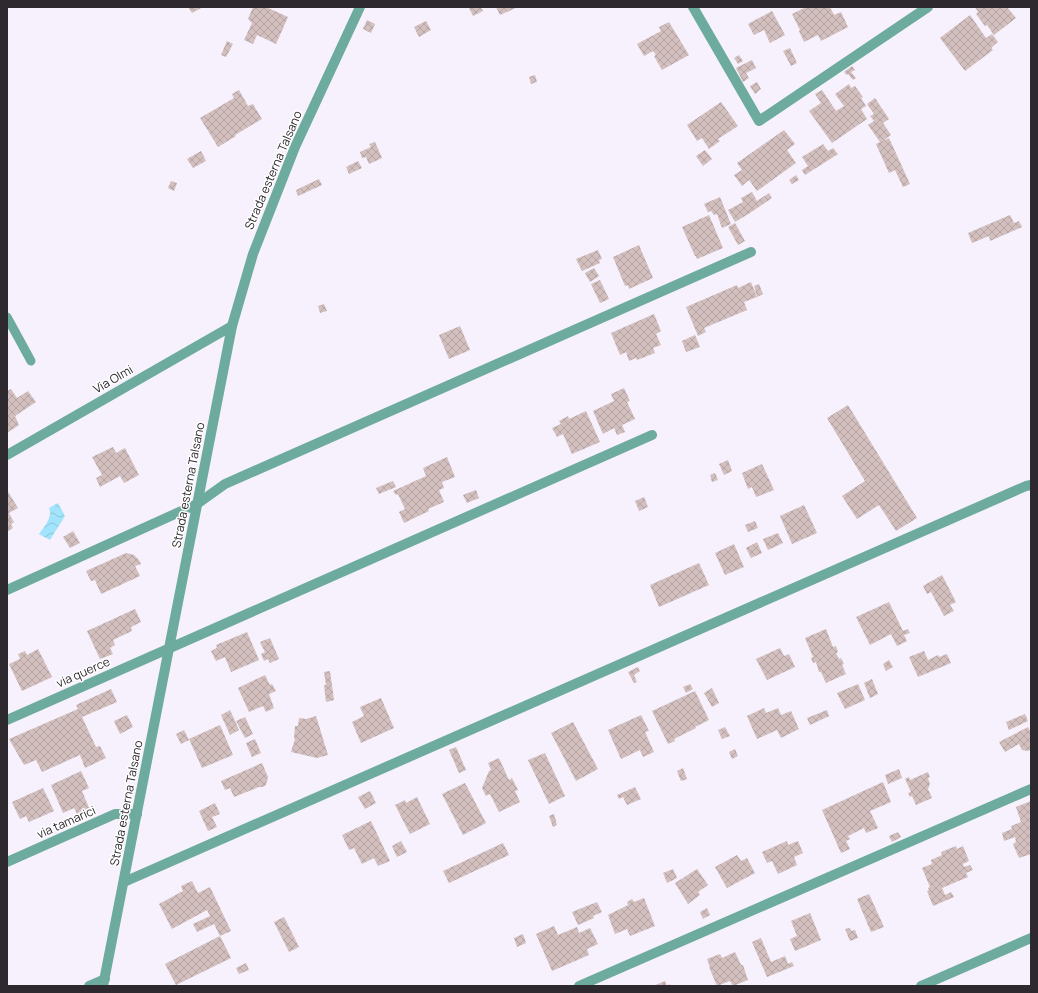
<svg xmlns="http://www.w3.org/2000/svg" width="1038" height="993" viewBox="0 0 1038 993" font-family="Manrope,sans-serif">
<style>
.water{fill:url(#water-waves)}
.building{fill:url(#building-cross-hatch)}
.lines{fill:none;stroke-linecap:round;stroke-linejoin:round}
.service{stroke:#6cab9d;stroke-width:9}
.minor{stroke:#6cab9d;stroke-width:10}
.tertiary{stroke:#6cab9d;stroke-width:10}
.labels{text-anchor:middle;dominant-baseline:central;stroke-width:3;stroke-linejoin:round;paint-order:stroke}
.street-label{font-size:12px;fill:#2d292f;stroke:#fff}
</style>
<defs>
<pattern id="water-waves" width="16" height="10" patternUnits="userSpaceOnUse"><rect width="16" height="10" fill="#a1e4fb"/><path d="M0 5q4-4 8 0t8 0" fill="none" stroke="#8bc4d7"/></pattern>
<pattern id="building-cross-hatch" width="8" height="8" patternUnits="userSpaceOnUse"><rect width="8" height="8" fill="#d2bfbe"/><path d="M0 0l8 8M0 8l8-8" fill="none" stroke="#b5a4a4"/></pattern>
</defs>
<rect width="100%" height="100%" fill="#f7f1fd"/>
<path class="water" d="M58 503 65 516 50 540 39 534C44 527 53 517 49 508Z"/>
<g class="building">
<path d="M188 7H203L192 13Z"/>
<path d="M253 7H266L288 17 276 44 257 35 253 44 244 40 252 23 248 19Z"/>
<path d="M470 7H481L483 11 473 16 469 8Z"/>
<path d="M496 7H518L500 15Z"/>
<path d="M806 7H830L834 15 841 12 848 27 821 41 818 35 804 42 799 31 800 30 792 14Z"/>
<path d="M975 7H1007L1016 18 994 35 987 25 985 26 976 14 978 12Z"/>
<path d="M772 11 785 35 770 43 764 30 754 35 748 24Z"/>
<path d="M970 15 986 38 992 34 998 42 991 48 993 50 965 71 940 38Z"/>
<path d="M367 20 375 24 371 33 363 29Z"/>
<path d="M426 21 431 30 419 37 414 27Z"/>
<path d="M669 22 689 55 662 70 654 56 656 55 653 51 644 56 637 44 661 31 659 27Z"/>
<path d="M227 41 233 44 226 57 221 55Z"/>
<path d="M790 48 797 63 791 66 783 51Z"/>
<path d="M739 55 743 61 738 64 734 58Z"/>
<path d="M752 60 756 68 746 73 749 78 743 82 736 68Z"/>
<path d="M852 66 855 70 851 72 856 78 853 80 848 74 847 75 844 72Z"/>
<path d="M535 75 537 82 531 84 529 77Z"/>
<path d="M757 82 761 89 755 94 750 86Z"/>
<path d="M849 84 851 88 855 86 863 97 861 98 866 106 861 109 867 119 832 143 809 111 821 103 815 94 822 90 836 111 844 106 835 94Z"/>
<path d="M239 90 248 106 253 104 262 119 235 135 236 136 218 147 200 118 234 98 232 94Z"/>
<path d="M875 98 889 119 883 123 891 135 882 141 889 138 910 184 903 187 895 170 889 173 876 144 880 142 868 125 874 121 870 116 874 114 867 104Z"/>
<path d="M721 102 738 126 718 139 720 141 709 149 702 138 697 141 687 125Z"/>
<path d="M784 130 795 144 787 150 796 163 757 191 749 180 742 186 734 175 742 170 737 163Z"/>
<path d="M375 142 382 158 369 164 366 157 362 158 360 152 371 147 369 144Z"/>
<path d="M823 144 828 151 833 148 838 154 805 175 802 170 808 166 802 157Z"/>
<path d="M705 150 712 159 703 166 696 156Z"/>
<path d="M201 151 206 161 193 168 187 159Z"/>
<path d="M358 161 362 168 349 174 346 167Z"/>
<path d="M796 175 799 180 792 184 789 180Z"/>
<path d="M319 179 322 185 298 196 296 190Z"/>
<path d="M171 181 177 183 174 191 168 188Z"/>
<path d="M752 192 757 201 769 193 772 198 750 213 735 222 728 210 743 202 741 198Z"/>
<path d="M720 197 731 224 722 228 717 214 714 215 711 211 708 212 704 204Z"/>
<path d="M709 215 723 248 697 259 696 256H695L682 227Z"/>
<path d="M1010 215 1014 223 1019 221 1022 227 990 241 989 236 972 243 968 233Z"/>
<path d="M735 223 745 241 738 245 728 227Z"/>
<path d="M639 245 653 278 629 289 628 285 625 286 613 257Z"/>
<path d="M598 250 602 259 599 260 600 263 582 271 576 259Z"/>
<path d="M594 268 599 276 590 282 585 273Z"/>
<path d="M600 280 609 299 600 303 591 284Z"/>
<path d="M751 282 757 297 744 302 747 310 704 328 706 332 698 336 686 307 737 285 738 288Z"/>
<path d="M759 284 763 294 757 297 754 286Z"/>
<path d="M324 304 327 311 320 313 318 306Z"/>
<path d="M654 314 661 331 656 334 661 345 653 348 655 353 637 360 636 358 629 361 626 352 620 355 611 333Z"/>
<path d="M460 326 470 350 449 359 439 335Z"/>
<path d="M695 335 700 347 686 352 682 341Z"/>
<path d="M624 388 630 401 627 402 635 419 622 425 625 432 617 435 614 428 603 434 593 411 614 401 611 394Z"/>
<path d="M11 389 17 398 28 391 36 402 15 416 19 425 7 433V391Z"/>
<path d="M848 405 917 518 896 531 879 505 857 519 842 496 865 481 827 418Z"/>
<path d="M586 411 600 442 572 454 563 434 557 437 552 428 561 424 559 421 568 416 569 419Z"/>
<path d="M113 447 116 453 125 448 139 475 124 483 120 476 100 487 96 478 102 475 92 457Z"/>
<path d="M447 457 455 477 442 482 444 488 439 490 444 502 428 509 429 511 404 523 399 512 405 509 398 494 396 495 393 491 426 476 423 468Z"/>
<path d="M728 460 732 471 724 475 719 464Z"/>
<path d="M762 464 774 490 756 497 752 487 748 489 742 473Z"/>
<path d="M715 473 718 480 712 482 710 475Z"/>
<path d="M393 481 396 487 379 494 376 488Z"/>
<path d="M7 490 18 508 9 513 14 522 11 524 13 528 7 532Z"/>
<path d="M476 490 479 498 467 503 463 495Z"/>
<path d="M644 497 648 507 639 511 635 501Z"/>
<path d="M804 505 817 533 792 544 780 516Z"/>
<path d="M755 521 758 528 748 532 745 525Z"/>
<path d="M73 531 80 543 70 548 63 537Z"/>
<path d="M778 533 783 543 768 550 763 539Z"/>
<path d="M757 542 762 553 751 558 746 548Z"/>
<path d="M734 544 744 567 725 575 715 553Z"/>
<path d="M126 553 134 555 139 560 141 564 135 566 140 576 101 594 95 580 91 581 86 571Z"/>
<path d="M699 563 709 585 659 607 650 585Z"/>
<path d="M942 575 956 602 950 605 954 611 944 616 931 592 927 594 923 586Z"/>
<path d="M889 602 902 629 903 631 908 629 910 633 904 635 907 641 897 646 891 634 870 645 856 617Z"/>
<path d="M135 609 141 622 131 627 132 631 113 640 115 645 110 648 113 654 100 659 87 631Z"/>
<path d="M826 629 833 647 836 646 838 652 836 653 839 659 841 658 844 664 842 665 846 674 826 683 821 672H819L816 662 813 663 811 658 813 657 805 638Z"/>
<path d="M247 632 259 660 231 672 225 657 216 661 211 651 217 648 216 645Z"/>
<path d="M270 638 279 659 270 663 268 659 264 661 261 654 265 652 260 642Z"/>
<path d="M780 648 784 656 789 654 795 667 767 680 756 659Z"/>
<path d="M38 649 52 677 22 691 9 664 20 659 18 654 25 651 27 655Z"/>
<path d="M924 651 928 660 938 655 939 657 947 654 951 663 918 677 909 657Z"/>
<path d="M889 660 893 667 886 671 883 664Z"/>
<path d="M638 667 640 671 634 675 637 682 634 683 628 672Z"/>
<path d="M330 671 334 700 326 702 324 685H326L324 672Z"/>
<path d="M265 675 270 685 272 684 276 691 269 694 274 708 266 712 263 706 249 712 238 688Z"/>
<path d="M872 679 878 694 870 698 864 683Z"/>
<path d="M690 684 693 689 686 693 683 687Z"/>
<path d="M858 684 865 700 845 709 837 693Z"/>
<path d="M712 688 719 703 712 707 704 693Z"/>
<path d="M111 689 117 702 82 717 96 747 100 746 106 758 85 768 80 755 42 772 36 760 24 765 9 739 78 709 76 705Z"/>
<path d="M695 691 709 720 695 727 696 728 674 739 675 741 668 744 652 711Z"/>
<path d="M381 698 394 728 361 743 352 722 364 716 360 707Z"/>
<path d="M764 708 766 713 778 708 781 715 791 711 799 729 781 738 777 730 757 739 747 716Z"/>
<path d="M230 710 239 730 230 735 221 715Z"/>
<path d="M827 710 829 716 810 725 807 718Z"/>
<path d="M1025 714 1028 721 1009 730 1006 722Z"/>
<path d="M127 715 133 727 120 734 114 721Z"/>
<path d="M641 715 649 731 645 732 654 752 643 757 640 750 621 759 608 730Z"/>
<path d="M316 716 328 755 317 758 291 752 295 739 294 738 295 726H298L299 718 306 719Z"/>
<path d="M245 717 253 734 245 738 236 721Z"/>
<path d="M573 722 598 769 576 781 551 733Z"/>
<path d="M220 725 233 755 202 768 189 739Z"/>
<path d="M725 727 730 736 722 739 718 730Z"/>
<path d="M1028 727 1031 733V749L1028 751 1022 750 1019 744 1005 752 999 742Z"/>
<path d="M184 730 189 740 181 744 176 734Z"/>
<path d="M255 739 261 753 252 757 246 743Z"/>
<path d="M456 747 466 770 459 773 449 750Z"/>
<path d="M735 749 738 756 732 759 729 752Z"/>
<path d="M545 753 565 796 549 804 528 760Z"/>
<path d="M499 758 509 780 512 778 518 790 515 791 520 802 499 812 490 794 486 796 482 788 489 771 491 770 488 763Z"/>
<path d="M262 763 268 777 266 785 263 787H259L234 797 230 788 225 790 221 781Z"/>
<path d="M683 768 687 779 681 781 677 771Z"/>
<path d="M899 769 902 778 888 784 885 775Z"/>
<path d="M81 771 89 788 82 791 89 808 77 814 74 808 63 813 51 785Z"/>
<path d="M928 772 930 777 928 778 930 784 928 789 932 798 916 805 912 796 910 797 908 793 911 792 905 779 909 777 910 780Z"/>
<path d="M883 782 891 802 870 811 878 828 866 833 864 828 848 836 850 839 846 841 850 849 841 853 822 810Z"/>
<path d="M465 783 486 823 463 835 442 794Z"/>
<path d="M635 787 641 799 627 805 623 797 619 799 617 795Z"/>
<path d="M43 788 54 811 29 822 26 816 20 819 12 802Z"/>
<path d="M370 791 376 803 365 809 358 797Z"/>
<path d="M417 797 430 824 410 834 395 805 405 800 406 803Z"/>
<path d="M1031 801V854L1019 858 1013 844 1016 842 1015 837 1004 841 1002 833 1012 829 1011 826 1021 822 1016 807Z"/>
<path d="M215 803 220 814 212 817 217 827 208 831 199 811Z"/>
<path d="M554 814 557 825 553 827 549 816Z"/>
<path d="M371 821 390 861 378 866 374 858 362 864 354 848 349 850 342 835Z"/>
<path d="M898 832 901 837 892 842 889 836Z"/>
<path d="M401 841 407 852 397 857 392 846Z"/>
<path d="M787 841 788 845 798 841 803 853 794 857 797 865 778 874 772 861 767 863 762 852Z"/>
<path d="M503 843 509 855 449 883 443 871Z"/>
<path d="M956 846 957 849 963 846 969 861 963 864 964 867 970 865 973 870 966 873 968 877 942 888 945 895 951 892 954 897 933 906 927 891 929 890 928 888 930 887 922 868 932 864 931 860 942 855 941 852Z"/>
<path d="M737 855 741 861 747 858 755 873 727 888 715 867Z"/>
<path d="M673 869 677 878 667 883 663 873Z"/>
<path d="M697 869 708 885 698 892 700 895 688 904 675 883Z"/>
<path d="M192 881 198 893 210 887 231 931 220 936 214 924 197 932 193 924 210 916 207 910 172 929 159 904 183 891 181 886Z"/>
<path d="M869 894 884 927 871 932 857 899Z"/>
<path d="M644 898 655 926 630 936 627 929 615 934 608 915 628 905 627 902 632 899 634 902Z"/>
<path d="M597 902 602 912 593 916 594 918 578 925 572 912Z"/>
<path d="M707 908 710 915 703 919 700 912Z"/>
<path d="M810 913 821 940 795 951 790 939 797 936 791 921Z"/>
<path d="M284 917 299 947 289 952 274 922Z"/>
<path d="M554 926 558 935 577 927 579 933 590 928 598 944 587 949 589 955 552 971 536 934Z"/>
<path d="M850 928 851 931 855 930 858 938 850 941 845 929Z"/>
<path d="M523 934 526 943 517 947 514 938Z"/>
<path d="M220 936 231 958 176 985 165 964Z"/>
<path d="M761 938 771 962 785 956 788 964 792 962 794 966 767 977 752 942Z"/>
<path d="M735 952 741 965H743L748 980 733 986 730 981 717 986 709 967H710L707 959 720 954 722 958Z"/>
<path d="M246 963 249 970 239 974 236 968Z"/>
<path d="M665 981 667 986 670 984 671 986H653Z"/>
</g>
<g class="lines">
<path class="service" d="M7 317 31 361"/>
<g class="minor">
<path d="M693 7 759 121 928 7"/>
<path d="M7 455 232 326"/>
<path d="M7 590 197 504 225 484 751 252"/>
<path d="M7 720 652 435"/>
<path d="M7 862 115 814H137"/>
<path d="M124 882 1026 486 1031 485"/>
<path d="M89 986 105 979"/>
<path d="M579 986 1031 789"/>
<path d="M921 986 1031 938"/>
</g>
<path class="tertiary" d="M103 986 232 326 253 254 295 147 360 7"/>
</g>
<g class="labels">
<g class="street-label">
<text transform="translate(273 170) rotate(-67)">Strada esterna Talsano</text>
<text transform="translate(113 379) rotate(-30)">Via Olmi</text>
<text transform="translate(188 485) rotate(-79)">Strada esterna Talsano</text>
<text transform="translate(83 672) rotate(-24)">via querce</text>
<text transform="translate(126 803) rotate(-79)">Strada esterna Talsano</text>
<text transform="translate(66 822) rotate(-24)">via tamarici</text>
</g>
</g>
<rect width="1038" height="993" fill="none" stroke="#2d292f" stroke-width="16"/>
</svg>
